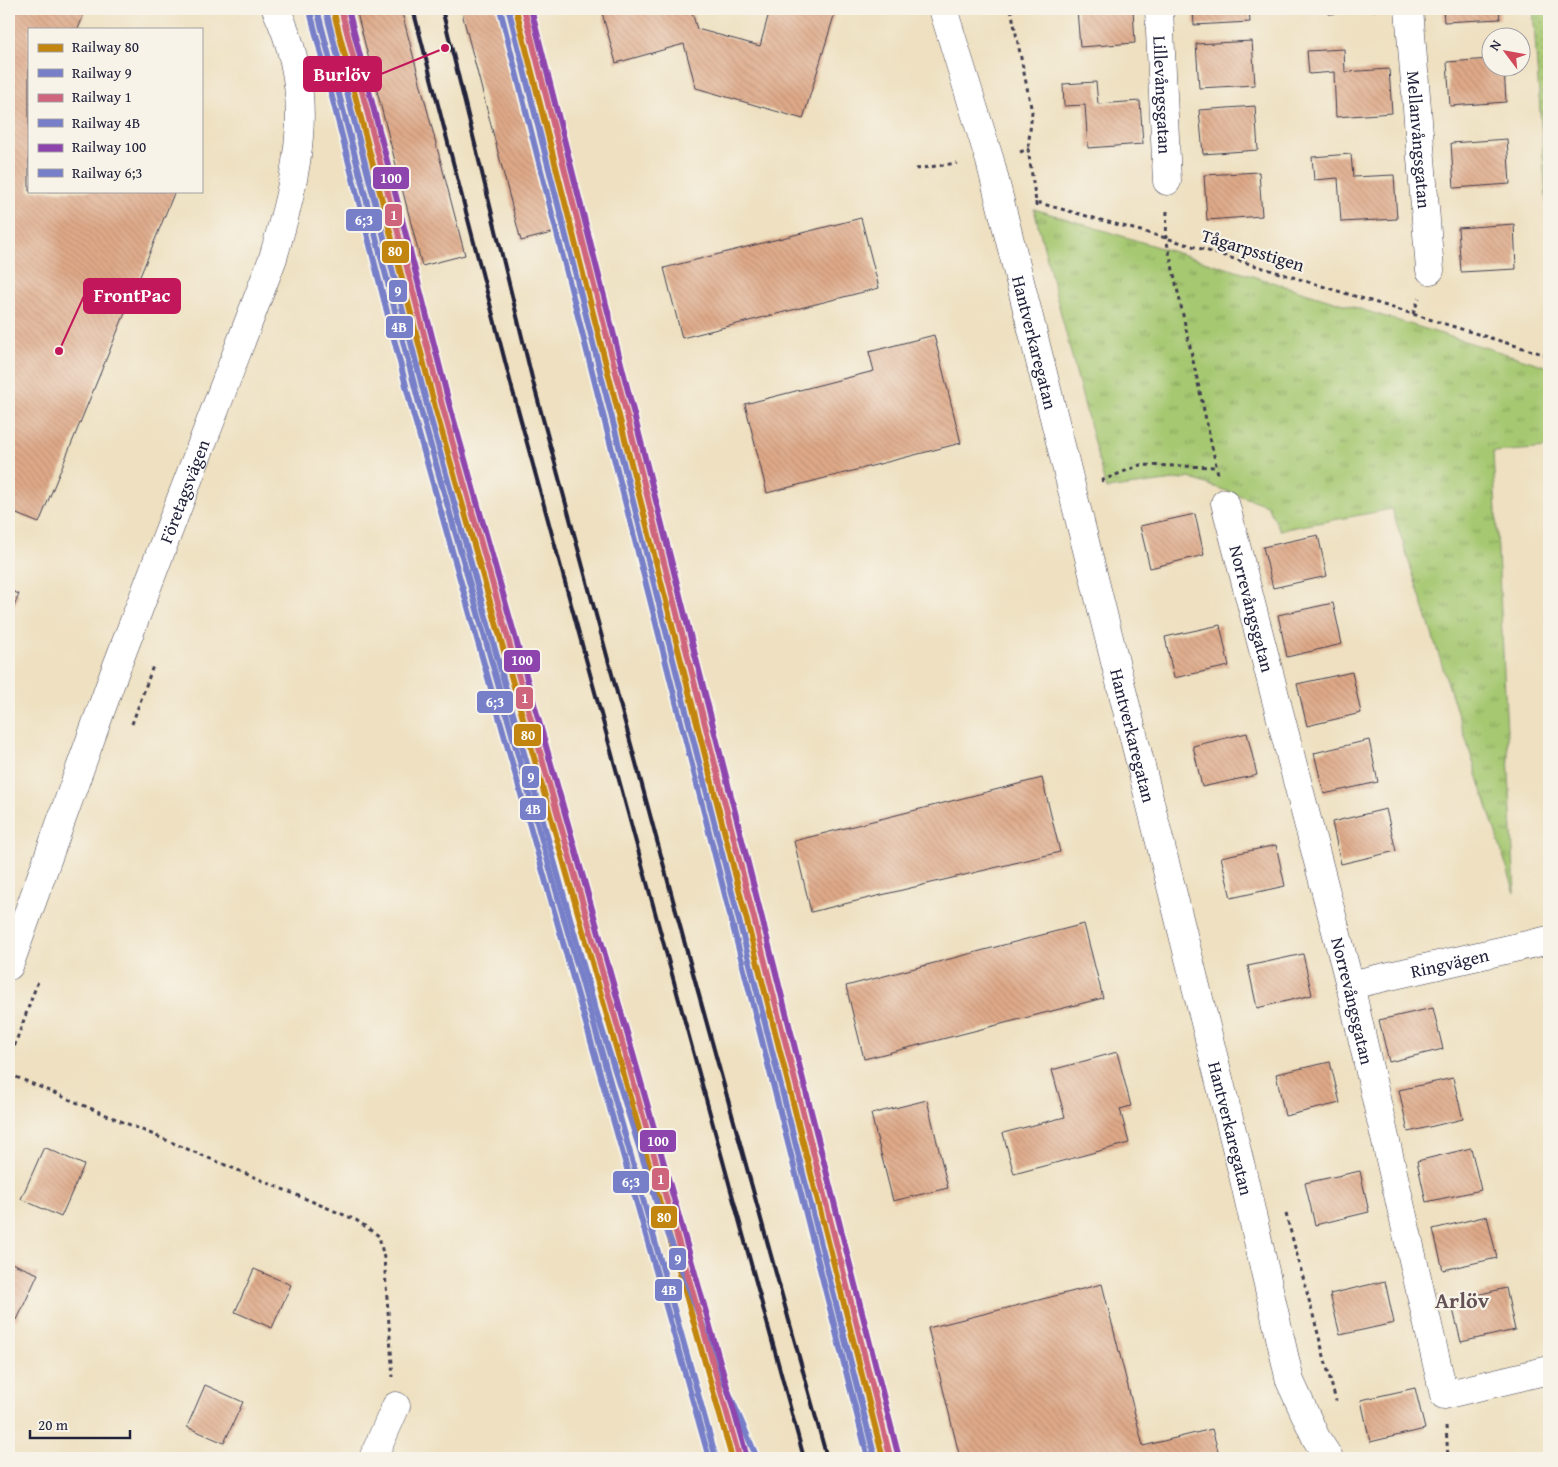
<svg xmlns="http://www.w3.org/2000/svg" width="1558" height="1467" viewBox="0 0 1558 1467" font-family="'Gentium Book Plus',serif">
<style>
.grass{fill:url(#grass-dots);stroke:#647556}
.park{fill:url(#park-tufts);stroke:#647556}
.building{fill:url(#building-back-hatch)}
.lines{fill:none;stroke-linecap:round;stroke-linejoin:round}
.minor-casing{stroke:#413e4f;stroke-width:29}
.path{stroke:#413e4f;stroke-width:3;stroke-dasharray:4 4;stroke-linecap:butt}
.minor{stroke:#fff;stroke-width:28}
.rail{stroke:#22223b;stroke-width:4}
.rail-1-casing{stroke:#f7f3e8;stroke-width:10}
.rail-2-casing{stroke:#f7f3e8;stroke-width:10}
.rail-3-casing{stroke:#f7f3e8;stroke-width:10}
.rail-4-casing{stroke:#f7f3e8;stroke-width:10}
.rail-5-casing{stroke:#f7f3e8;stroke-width:10}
.rail-6-casing{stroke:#f7f3e8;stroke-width:10}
.rail-1{stroke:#c2850f;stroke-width:6}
.rail-2{stroke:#767fc8;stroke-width:6}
.rail-3{stroke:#cf657c;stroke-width:6}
.rail-4{stroke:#767fc8;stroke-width:6}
.rail-5{stroke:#8e44ad;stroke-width:6}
.rail-6{stroke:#767fc8;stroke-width:6}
.labels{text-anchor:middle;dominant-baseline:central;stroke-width:4.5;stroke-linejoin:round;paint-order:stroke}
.street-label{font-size:18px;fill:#22223b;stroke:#f7f3e8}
.district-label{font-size:22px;font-weight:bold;fill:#645156;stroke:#f7f3e8}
.leader{fill:none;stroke:#c2185b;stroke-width:2}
.callout-dot{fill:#c2185b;stroke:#f7f3e8;stroke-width:2}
.callout{fill:#c2185b;stroke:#c2185b;stroke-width:2}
.callout-label{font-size:19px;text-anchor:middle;font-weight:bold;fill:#fff}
.line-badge{stroke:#f7f3e8;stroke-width:2}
.badge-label{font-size:14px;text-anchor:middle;font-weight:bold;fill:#fff}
</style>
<defs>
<pattern id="grass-dots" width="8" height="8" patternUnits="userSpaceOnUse" patternTransform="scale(1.25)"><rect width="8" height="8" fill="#a6c871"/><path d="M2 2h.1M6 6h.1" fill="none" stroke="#87a25e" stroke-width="1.8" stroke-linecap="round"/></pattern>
<pattern id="park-tufts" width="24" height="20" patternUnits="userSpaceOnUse" patternTransform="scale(1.25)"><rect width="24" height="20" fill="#a6c871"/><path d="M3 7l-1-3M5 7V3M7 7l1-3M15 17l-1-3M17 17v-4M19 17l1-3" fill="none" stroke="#87a25e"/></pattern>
<pattern id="building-back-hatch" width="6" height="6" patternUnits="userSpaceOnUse" patternTransform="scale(1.25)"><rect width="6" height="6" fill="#dea988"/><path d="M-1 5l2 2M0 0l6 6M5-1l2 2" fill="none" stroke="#be9176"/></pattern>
</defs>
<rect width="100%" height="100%" fill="#f7f3e8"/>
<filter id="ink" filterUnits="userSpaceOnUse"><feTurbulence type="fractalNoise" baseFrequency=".02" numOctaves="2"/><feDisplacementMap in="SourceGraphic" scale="10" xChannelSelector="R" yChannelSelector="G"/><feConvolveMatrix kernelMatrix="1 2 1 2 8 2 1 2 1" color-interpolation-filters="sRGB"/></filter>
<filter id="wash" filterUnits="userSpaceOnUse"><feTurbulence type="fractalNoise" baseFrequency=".0096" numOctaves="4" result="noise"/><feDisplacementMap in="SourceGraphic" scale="20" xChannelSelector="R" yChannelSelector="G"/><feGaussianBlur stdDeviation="1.12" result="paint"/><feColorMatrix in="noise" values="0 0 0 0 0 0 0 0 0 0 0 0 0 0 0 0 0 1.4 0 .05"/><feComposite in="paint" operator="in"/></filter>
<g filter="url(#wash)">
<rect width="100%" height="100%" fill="#eee0c0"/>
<path class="grass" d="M1533 9H1549V241Z"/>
<path class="park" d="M1034 209 1549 367V448L1493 452 1515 893 1392 509 1280 530 1267 505 1189 478 1106 489Z"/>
<g id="blocks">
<g class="building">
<path d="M9 9H86L78 29H29V191H175L39 523 9 511Z"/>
<path d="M356 9H401L465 255 422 266Z"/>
<path d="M461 9H506L563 230 521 241Z"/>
<path d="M601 9H691L697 29 760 46 770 9H836L803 119 696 88 684 44 616 63Z"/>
<path d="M1077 9H1133L1135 43 1080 47Z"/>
<path d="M1193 9H1249L1250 22 1194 25Z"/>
<path d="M1328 9H1384V10L1328 14Z"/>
<path d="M1443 9H1499L1500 19 1444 22Z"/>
<path d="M1252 41 1255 85 1199 88 1196 44Z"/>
<path d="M1344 49 1345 72 1389 69 1392 113 1336 117 1334 72 1309 74 1307 51Z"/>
<path d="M1490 59V68H1504L1506 102 1450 106 1447 62Z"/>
<path d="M1096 82 1098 104 1140 101 1143 144 1088 148 1085 105 1064 106 1063 84Z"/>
<path d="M1255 106 1258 150 1203 154 1199 110Z"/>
<path d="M1507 139 1510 184 1454 188 1451 143Z"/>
<path d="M1351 154 1353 177 1394 175 1397 219 1341 222 1338 178 1314 180 1312 157Z"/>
<path d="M1259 172 1262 216 1207 220 1204 175Z"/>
<path d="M861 218 879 288 682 338 664 268Z"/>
<path d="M1514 224 1516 269 1461 272 1458 228Z"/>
<path d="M934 335 961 443 767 493 745 404 874 371 869 352Z"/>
<path d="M1195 514 1204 555 1150 568 1140 526Z"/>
<path d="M1318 535 1327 576 1273 588 1263 547Z"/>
<path d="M9 590 19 594 9 619Z"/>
<path d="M1333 603 1342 644 1287 657 1278 615Z"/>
<path d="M1220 625 1229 666 1174 678 1165 637Z"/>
<path d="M1352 672 1361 713 1307 726 1297 684Z"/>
<path d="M1247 733 1257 775 1202 787 1193 746Z"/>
<path d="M1369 740 1378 782 1324 794 1314 753Z"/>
<path d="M1042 778 1060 852 811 912 794 841Z"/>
<path d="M1386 809 1396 851 1341 864 1332 822Z"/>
<path d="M1276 845 1285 886 1231 898 1221 857Z"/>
<path d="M1084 924 1103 998 864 1059 846 986Z"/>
<path d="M1303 954 1312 995 1257 1008 1248 966Z"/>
<path d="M1433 1008 1443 1049 1389 1062 1379 1020Z"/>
<path d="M1117 1052 1131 1106 1120 1109 1129 1143 1014 1174 1003 1133 1065 1117 1052 1070Z"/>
<path d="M1330 1062 1340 1103 1285 1116 1276 1074Z"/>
<path d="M1453 1078 1463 1119 1408 1132 1399 1090Z"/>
<path d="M927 1100 948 1188 893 1201 871 1114Z"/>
<path d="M44 1147 84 1165 61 1217 21 1199Z"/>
<path d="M1471 1148 1481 1190 1426 1202 1417 1161Z"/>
<path d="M1360 1171 1369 1212 1315 1225 1305 1183Z"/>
<path d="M1487 1216 1497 1258 1443 1270 1433 1229Z"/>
<path d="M9 1262 38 1274 17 1320 9 1316Z"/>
<path d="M254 1269 291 1285 272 1328 235 1312Z"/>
<path d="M1385 1281 1394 1323 1340 1335 1330 1294Z"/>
<path d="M1102 1284 1143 1446 1212 1429 1220 1458H960L928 1328Z"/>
<path d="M1506 1288 1515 1330 1461 1342 1451 1301Z"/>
<path d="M205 1385 243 1402 224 1443 187 1427Z"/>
<path d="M1415 1388 1425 1429 1370 1442 1361 1400Z"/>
</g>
</g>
</g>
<g filter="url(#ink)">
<use href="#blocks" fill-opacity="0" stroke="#413e4f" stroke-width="1"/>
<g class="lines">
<g class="minor-casing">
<g id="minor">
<path id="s1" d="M943 9 990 161 1243 1175 1290 1381 1316 1438 1329 1458"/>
<path id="s2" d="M1159 9 1167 181"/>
<path id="s3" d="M1409 9 1430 270"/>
<path id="s4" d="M1225 503 1350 985 1444 1395 1549 1370"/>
<path id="s5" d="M9 966 115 671 273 258C298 171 317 96 276 9"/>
<path id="s6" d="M1350 985 1549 940"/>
<path d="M373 1458 396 1406"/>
</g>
</g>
<g class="path">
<path d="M1011 9 1032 112 1028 149"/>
<path d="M1020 152 1028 149 1036 202 1166 238 1549 356"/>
<path d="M916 169 957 163"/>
<path d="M1036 202V209"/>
<path d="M1167 211 1166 238 1218 474"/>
<path d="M1413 314 1419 298"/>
<path d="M1101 481 1140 465 1217 467"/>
<path d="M132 724 153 666"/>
<path d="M9 1061 38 981"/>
<path d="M9 1074 356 1220 379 1236 384 1258 393 1377"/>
<path d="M1286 1214 1336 1401"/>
<path d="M1446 1426 1448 1458"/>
</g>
<use href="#minor" class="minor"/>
<g class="rail">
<path d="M413 9 512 388 804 1458"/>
<path d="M442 9 533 382 686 948 827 1458"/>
</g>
<g class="rail-1-casing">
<g id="rail-1">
<path d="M333 9 435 407 732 1458"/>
<path d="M516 9 883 1458"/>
</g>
</g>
<g class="rail-2-casing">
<g id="rail-2">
<path d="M326 11 428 409 594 1004 658 1207 725 1384 757 1458"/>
<path d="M509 11 875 1458"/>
</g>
</g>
<g class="rail-3-casing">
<g id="rail-3">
<path d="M341 9 442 405 739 1456"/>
<path d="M524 9 890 1456"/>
</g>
</g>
<g class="rail-4-casing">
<g id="rail-4">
<path d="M318 13 421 411 716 1458"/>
<path d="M501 13 868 1458"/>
</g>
</g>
<g class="rail-5-casing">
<g id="rail-5">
<path d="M348 9 449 403 746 1454"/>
<path d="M531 9 898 1454"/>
</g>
</g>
<g class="rail-6-casing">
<path id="rail-6" d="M311 15 413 413 709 1458"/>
</g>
<use href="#rail-1" class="rail-1"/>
<use href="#rail-2" class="rail-2"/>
<use href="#rail-3" class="rail-3"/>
<use href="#rail-4" class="rail-4"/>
<use href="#rail-5" class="rail-5"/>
<use href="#rail-6" class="rail-6"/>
</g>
</g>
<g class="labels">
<g class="street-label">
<text stroke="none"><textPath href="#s2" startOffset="86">Lillevångsgatan</textPath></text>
<text stroke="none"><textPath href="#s3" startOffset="131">Mellanvångsgatan</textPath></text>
<text transform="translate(1253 250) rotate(17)">Tågarpsstigen</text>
<text stroke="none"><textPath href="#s1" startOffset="346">Hantverkaregatan</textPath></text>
<text stroke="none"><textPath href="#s5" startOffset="506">Företagsvägen</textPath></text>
<text stroke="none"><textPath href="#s4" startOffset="109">Norrevångsgatan</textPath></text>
<text stroke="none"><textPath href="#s1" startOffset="751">Hantverkaregatan</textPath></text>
<text stroke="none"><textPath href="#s6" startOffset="102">Ringvägen</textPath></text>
<text stroke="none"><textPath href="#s4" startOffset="514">Norrevångsgatan</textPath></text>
<text stroke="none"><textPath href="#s1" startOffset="1156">Hantverkaregatan</textPath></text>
</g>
<g class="district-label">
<text x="1462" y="1300">Arlöv</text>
</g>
</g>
<path class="leader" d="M445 48L381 74M59 351L84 296"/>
<g class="callout-dot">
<circle cx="445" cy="48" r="5"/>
<circle cx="59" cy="351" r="5"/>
</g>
<g class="callout">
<rect x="304" y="57" width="77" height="34" rx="5"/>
<rect x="84" y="279" width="96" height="34" rx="5"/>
</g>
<g class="callout-label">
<text x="342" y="81">Burlöv</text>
<text x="132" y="302">FrontPac</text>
</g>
<g class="line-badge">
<rect x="372" y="166" width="38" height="24" rx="5" fill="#8e44ad"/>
<rect x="384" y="203" width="19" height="24" rx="5" fill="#cf657c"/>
<rect x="345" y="208" width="38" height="24" rx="5" fill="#767fc8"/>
<rect x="381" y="240" width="29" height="24" rx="5" fill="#c2850f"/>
<rect x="388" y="279" width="20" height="24" rx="5" fill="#767fc8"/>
<rect x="385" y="315" width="29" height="24" rx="5" fill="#767fc8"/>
<rect x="503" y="649" width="38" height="24" rx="5" fill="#8e44ad"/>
<rect x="515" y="686" width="19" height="24" rx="5" fill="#cf657c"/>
<rect x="476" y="690" width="38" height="24" rx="5" fill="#767fc8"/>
<rect x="513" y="723" width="29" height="24" rx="5" fill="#c2850f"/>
<rect x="521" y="765" width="19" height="24" rx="5" fill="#767fc8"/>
<rect x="519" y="797" width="28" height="24" rx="5" fill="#767fc8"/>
<rect x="639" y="1129" width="38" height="24" rx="5" fill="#8e44ad"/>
<rect x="651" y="1167" width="19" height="24" rx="5" fill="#cf657c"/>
<rect x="612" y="1170" width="38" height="24" rx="5" fill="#767fc8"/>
<rect x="650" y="1205" width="28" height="24" rx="5" fill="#c2850f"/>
<rect x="668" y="1247" width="19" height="24" rx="5" fill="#767fc8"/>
<rect x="654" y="1278" width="29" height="24" rx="5" fill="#767fc8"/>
</g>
<g class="badge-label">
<text x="391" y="183">100</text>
<text x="394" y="220">1</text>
<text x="364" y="225">6;3</text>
<text x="395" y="256">80</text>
<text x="398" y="296">9</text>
<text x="399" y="332">4B</text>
<text x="522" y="665">100</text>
<text x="525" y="703">1</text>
<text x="495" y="707">6;3</text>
<text x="528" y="740">80</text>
<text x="531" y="782">9</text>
<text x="533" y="814">4B</text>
<text x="658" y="1146">100</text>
<text x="661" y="1184">1</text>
<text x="631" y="1187">6;3</text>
<text x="664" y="1222">80</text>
<text x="678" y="1264">9</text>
<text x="669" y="1295">4B</text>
</g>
<rect width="1558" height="1467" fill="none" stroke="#f7f3e8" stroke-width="30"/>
<rect x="28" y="28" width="175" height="165" fill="#f7f3e8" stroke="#a29fa3"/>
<rect x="38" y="44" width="25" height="8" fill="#c2850f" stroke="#a29fa3"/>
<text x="72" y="52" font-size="15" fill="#22223b">Railway 80</text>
<rect x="38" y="69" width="25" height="8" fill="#767fc8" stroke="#a29fa3"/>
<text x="72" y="78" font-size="15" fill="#22223b">Railway 9</text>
<rect x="38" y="94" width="25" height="8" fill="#cf657c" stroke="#a29fa3"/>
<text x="72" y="102" font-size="15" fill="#22223b">Railway 1</text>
<rect x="38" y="119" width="25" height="8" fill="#767fc8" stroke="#a29fa3"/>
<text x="72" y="128" font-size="15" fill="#22223b">Railway 4B</text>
<rect x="38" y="144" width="25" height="8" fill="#8e44ad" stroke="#a29fa3"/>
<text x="72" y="152" font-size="15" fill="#22223b">Railway 100</text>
<rect x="38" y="169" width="25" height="8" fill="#767fc8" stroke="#a29fa3"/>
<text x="72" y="178" font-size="15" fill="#22223b">Railway 6;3</text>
<g transform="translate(1506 52) rotate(302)"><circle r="24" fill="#f7f3e8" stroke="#a29fa3"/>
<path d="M0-4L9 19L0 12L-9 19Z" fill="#d1495b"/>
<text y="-8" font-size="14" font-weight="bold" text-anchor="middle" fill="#22223b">N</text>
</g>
<path d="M30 1430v8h100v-8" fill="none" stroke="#22223b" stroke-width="2.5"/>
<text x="38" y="1430" font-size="15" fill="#22223b" stroke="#f7f3e8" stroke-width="4" paint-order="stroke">20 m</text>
</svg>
